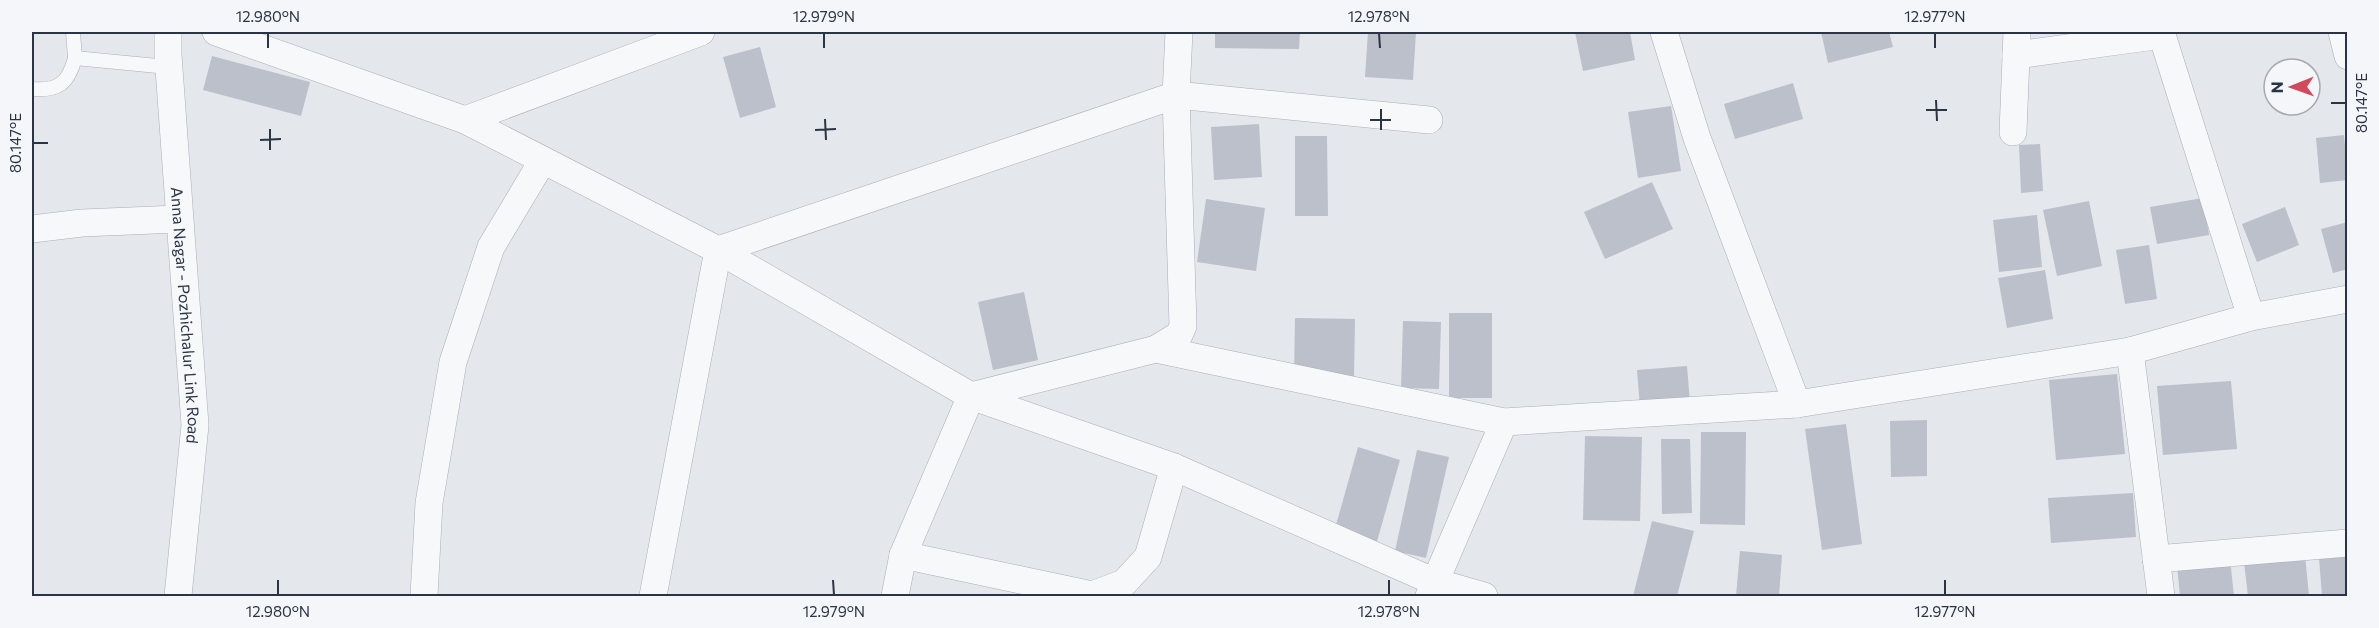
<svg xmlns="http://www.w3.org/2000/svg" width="2379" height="628" viewBox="0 0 2379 628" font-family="Commissioner,sans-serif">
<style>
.building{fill:#bbc0ca}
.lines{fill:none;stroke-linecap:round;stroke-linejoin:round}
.service-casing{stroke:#a9aeb7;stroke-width:15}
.minor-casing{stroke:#a9aeb7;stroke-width:28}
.service{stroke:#f7f8fa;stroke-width:14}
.minor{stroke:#f7f8fa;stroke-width:27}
.ticks{fill:none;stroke:#2b3445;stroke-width:2}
.labels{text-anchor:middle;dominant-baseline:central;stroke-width:5;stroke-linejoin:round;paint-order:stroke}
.street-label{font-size:16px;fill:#2b3445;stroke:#f4f6f9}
.neatline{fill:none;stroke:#2b3445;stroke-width:2}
.ticks-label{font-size:15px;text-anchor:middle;fill:#2b3445}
</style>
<rect width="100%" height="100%" fill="#e4e7ec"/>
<g class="building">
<path d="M1215 32H1300L1299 49 1215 48Z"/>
<path d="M1368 32H1416L1413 80 1365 77Z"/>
<path d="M1575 32H1630L1635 60 1583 71Z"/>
<path d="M1821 32H1889L1893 47 1828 63Z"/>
<path d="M760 47 776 107 740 118 723 57Z"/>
<path d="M212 56 310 82 301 116 203 90Z"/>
<path d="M1793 83 1803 119 1735 139 1724 104Z"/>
<path d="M1671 106 1681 171 1638 178 1628 112Z"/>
<path d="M1259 124 1262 177 1214 180 1211 127Z"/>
<path d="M2344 135 2348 180 2320 183 2316 138Z"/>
<path d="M1295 136H1327L1328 216H1295Z"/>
<path d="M2040 144 2043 191 2021 193 2019 145Z"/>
<path d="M1652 182 1673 229 1605 259 1584 212Z"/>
<path d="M2203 198 2209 235 2157 244 2150 207Z"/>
<path d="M1206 199 1265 208 1256 271 1197 262Z"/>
<path d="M2089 201 2102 266 2057 276 2043 210Z"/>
<path d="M2285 207 2299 245 2257 262 2242 224Z"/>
<path d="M2037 215 2042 267 1999 272 1993 220Z"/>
<path d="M2348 222V269L2333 273 2321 229Z"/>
<path d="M2149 245 2157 299 2125 304 2116 250Z"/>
<path d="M2045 270 2053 319 2007 328 1998 278Z"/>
<path d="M1024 292 1038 360 993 370 978 302Z"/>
<rect x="1449" y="313" width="43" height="85"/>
<path d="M1295 318 1355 319 1354 377 1294 376Z"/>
<path d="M1403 321 1441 322 1439 389 1401 388Z"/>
<path d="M1687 366 1690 403 1640 408 1637 370Z"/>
<path d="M2117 374 2125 454 2056 460 2049 380Z"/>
<path d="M2231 381 2237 449 2163 455 2157 386Z"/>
<path d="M1927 420V476L1891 477 1890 421Z"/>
<path d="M1846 424 1862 544 1822 550 1805 429Z"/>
<path d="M1701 432H1746L1745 525 1700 524Z"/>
<path d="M1585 436 1642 437 1640 521 1583 520Z"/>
<path d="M1661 439H1690L1692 513 1662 514Z"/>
<path d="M1358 447 1400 460 1376 545 1334 532Z"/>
<path d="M1417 450 1449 457 1426 558 1395 551Z"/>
<path d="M2133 493 2136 537 2051 543 2048 498Z"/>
<path d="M1652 521 1694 531 1677 596H1633Z"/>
<path d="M1740 551 1782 555 1779 596H1736Z"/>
<path d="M2305 555 2309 596H2248L2244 562Z"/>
<path d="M2348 555V596H2322L2319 558Z"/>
<path d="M2230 559 2234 596H2180L2177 565Z"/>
</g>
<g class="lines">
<g class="service-casing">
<g id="service">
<path d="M73 32 75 58 168 67"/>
<path d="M32 89C58 91 68 84 75 58"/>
</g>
</g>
<g class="minor-casing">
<g id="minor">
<path id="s1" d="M168 32V55L195 425 178 596"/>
<path d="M216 32 465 120 718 250 971 396 1174 467 1435 582 1484 596"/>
<path d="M1664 32 1697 138 1797 404"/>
<path d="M2342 32 2348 56"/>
<path d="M2016 55 2162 35 2251 317"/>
<path d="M465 120 701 32"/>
<path d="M2013 132 2017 32"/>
<path d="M32 229 82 223 178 219"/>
<path d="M1156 349 1504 422 1797 404 2130 351 2251 317 2348 299"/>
<path d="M2130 351 2161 596"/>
<path d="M903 555 1092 595 1124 583 1148 557 1174 467"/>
<path d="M2156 559 2348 543"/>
<path d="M424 596 429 503 453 362 491 247 543 160"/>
<path d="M653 596 718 250 1176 95 1429 120"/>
<path d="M895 596 903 555 971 396 1156 349 1179 335 1183 326 1176 95 1179 32"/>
<path d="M1429 596 1504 422"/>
</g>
</g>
<use href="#service" class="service"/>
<use href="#minor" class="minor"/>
</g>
<path class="ticks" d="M268 33V48M824 33V48M1379 33 1380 48M1935 33V48M1936 100 1937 121M2331 103H2346M1381 109V130M1926 110H1947M825 119 826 140M1370 120H1391M270 129V150M815 130 836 129M260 140 281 139M33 143H48M278 580V595M833 580 834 595M1389 580V595M1945 580V595"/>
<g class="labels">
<g class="street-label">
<text stroke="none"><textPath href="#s1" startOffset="284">Anna Nagar - Pozhichalur Link Road</textPath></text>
</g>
</g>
<rect width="2379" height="628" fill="none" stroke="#f4f6f9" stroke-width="66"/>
<g transform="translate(2292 87) rotate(269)"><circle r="28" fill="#f4f6f9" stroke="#a4a8b1" stroke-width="1.5"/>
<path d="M0-4.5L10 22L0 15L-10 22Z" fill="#d1495b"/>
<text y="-9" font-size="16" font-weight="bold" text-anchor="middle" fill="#2b3445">N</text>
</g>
<rect x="33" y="33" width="2313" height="562" class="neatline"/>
<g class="ticks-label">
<text x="268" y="22">12.980°N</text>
<text x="824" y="22">12.979°N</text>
<text x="1379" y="22">12.978°N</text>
<text x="1935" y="22">12.977°N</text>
<text transform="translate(2362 103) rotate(-90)" y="5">80.147°E</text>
<text transform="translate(16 143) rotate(-90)" y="5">80.147°E</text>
<text x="278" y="617">12.980°N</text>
<text x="834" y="617">12.979°N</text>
<text x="1389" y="617">12.978°N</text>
<text x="1945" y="617">12.977°N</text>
</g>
</svg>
